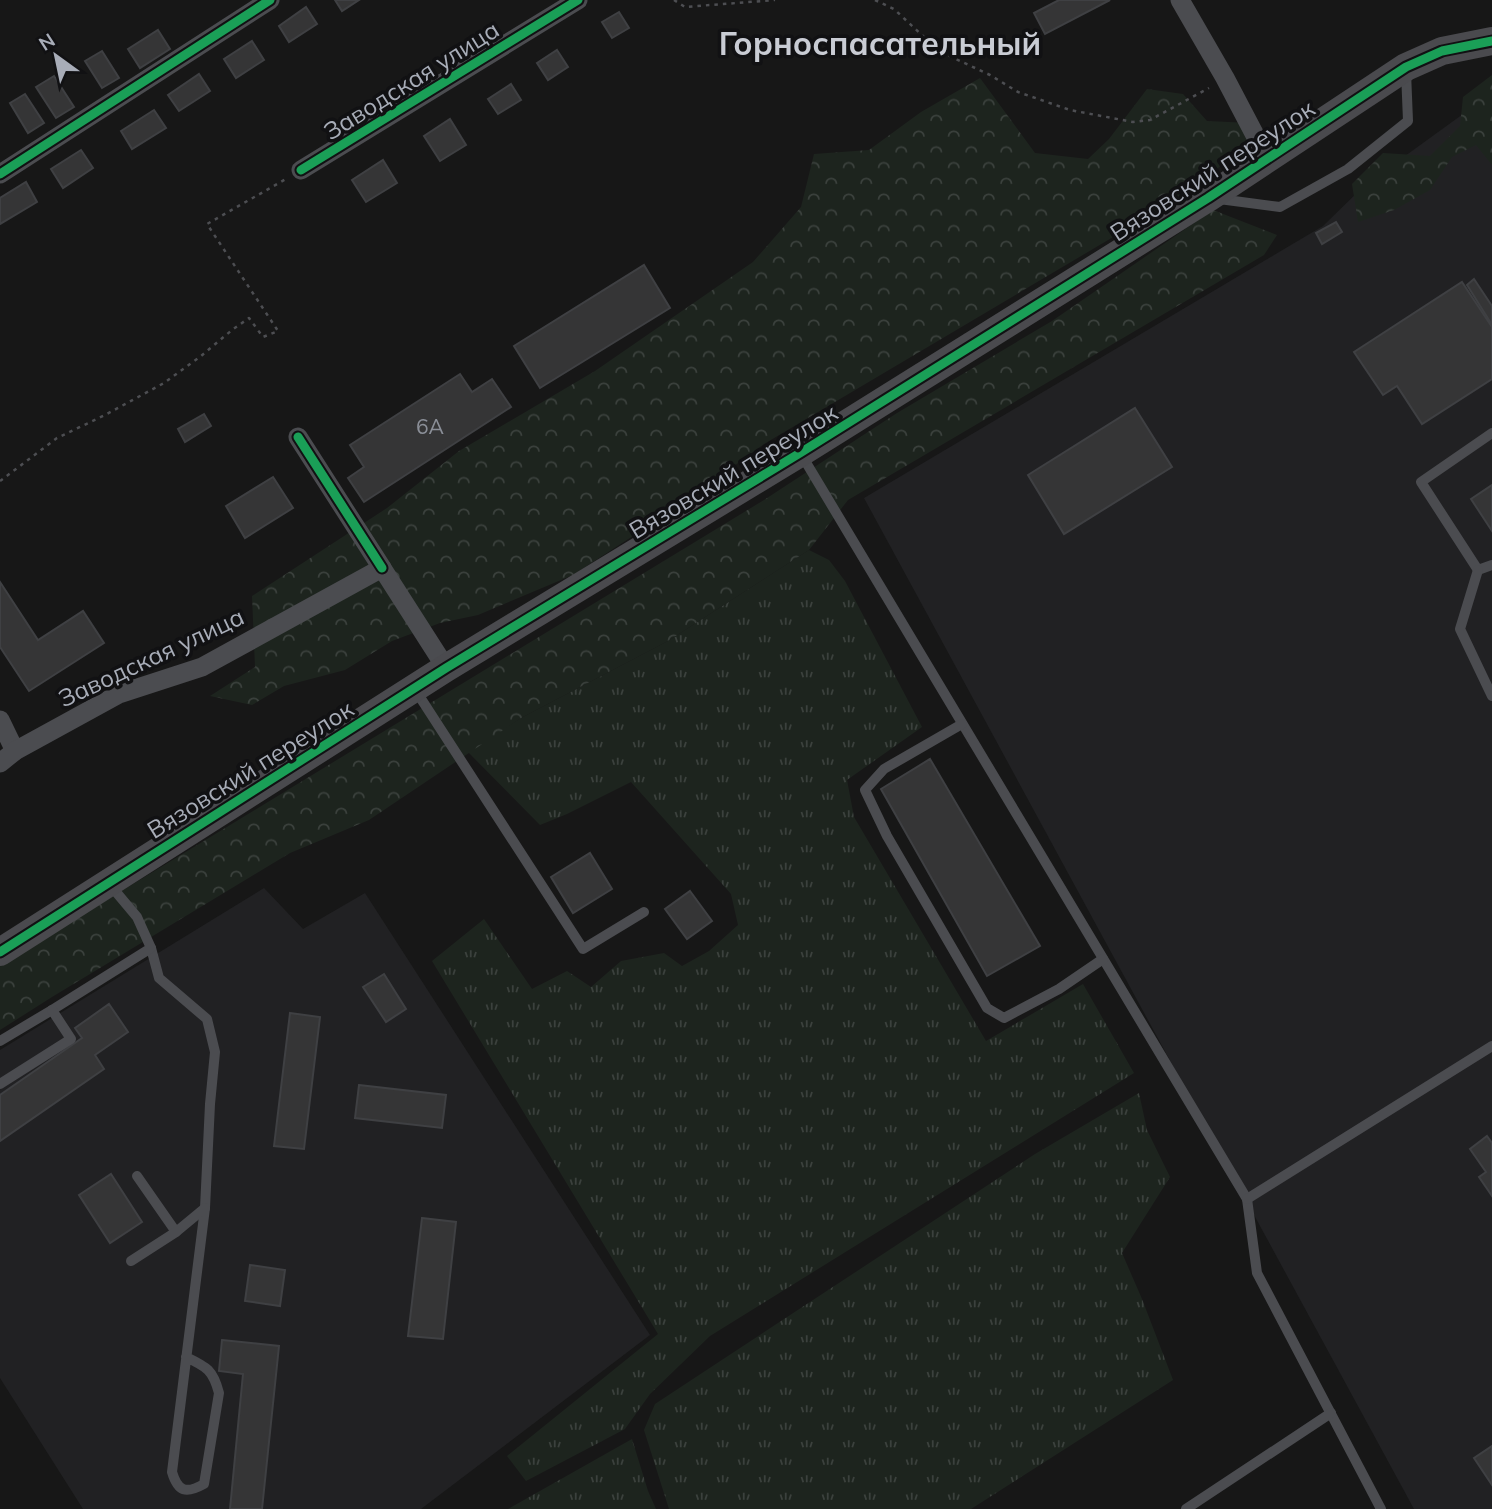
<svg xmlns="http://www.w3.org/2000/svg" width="1492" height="1509" viewBox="0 0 1492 1509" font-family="Mulish,sans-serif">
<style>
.built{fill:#212123}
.grass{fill:url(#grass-tufts)}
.forest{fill:url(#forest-crowns)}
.building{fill:#353536;stroke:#3f4043;stroke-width:2}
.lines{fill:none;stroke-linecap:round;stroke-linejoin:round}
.path{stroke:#4d4e52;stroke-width:2.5;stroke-dasharray:3.5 5;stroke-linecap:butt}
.lane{stroke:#4b4c50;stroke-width:10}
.street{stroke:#4b4c50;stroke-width:19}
.secondary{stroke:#4a4a4e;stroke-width:28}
.cycleway-casing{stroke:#111113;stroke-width:13}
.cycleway{stroke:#1a9f57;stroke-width:9}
.labels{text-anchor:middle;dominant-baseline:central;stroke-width:7;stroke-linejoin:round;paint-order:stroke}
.number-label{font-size:21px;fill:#8b8f98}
.street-label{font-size:24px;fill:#a8adb8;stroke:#111113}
.district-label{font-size:32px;font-weight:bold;fill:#c9ccd4;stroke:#111113}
</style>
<defs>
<pattern id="grass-tufts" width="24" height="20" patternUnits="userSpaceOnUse" patternTransform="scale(1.75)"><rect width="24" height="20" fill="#1d241e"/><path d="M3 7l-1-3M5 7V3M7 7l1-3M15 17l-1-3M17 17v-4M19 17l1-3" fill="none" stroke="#3b413d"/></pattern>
<pattern id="forest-crowns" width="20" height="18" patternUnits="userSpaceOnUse" patternTransform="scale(1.75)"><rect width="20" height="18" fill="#1d241e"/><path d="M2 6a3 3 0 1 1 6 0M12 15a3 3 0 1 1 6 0" fill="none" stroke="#3b413d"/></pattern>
</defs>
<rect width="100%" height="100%" fill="#171717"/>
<g class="built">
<path d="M1492 93V1509H1414L864 498 1323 226 1365 185Z"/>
<path d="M264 888 303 929 365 893 650 1335 421 1509H83L0 1378V1050Z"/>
</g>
<g class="grass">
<path d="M809 550 829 560 845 581 922 727 847 780 854 817 986 1041 1083 984 1134 1073 710 1336 650 1394 625 1429 526 1481 507 1456 658 1334 432 961 484 919 532 989 567 971 591 987 621 961 664 953 682 966 709 951 738 925 731 894 631 782 567 814 540 825 468 752 521 718 668 641Z"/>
<path d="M1139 1093 1147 1130 1170 1177 1122 1253 1142 1299 1173 1380 971 1509H669L644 1430 655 1404 1035 1154Z"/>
<path d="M632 1439 648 1491 656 1509H508Z"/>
</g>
<g class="forest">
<path d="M1492 75V165L1476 145 1452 157 1430 190 1394 210 1358 222 1352 184 1383 153 1430 156 1460 126 1463 97Z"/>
<path d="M980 78 1035 153 1088 159 1109 139 1147 89 1183 94 1207 121 1249 123 1252 141 1184 195 764 444 682 504 573 575 478 615 440 623 392 641 345 670 284 686 252 705 210 696 255 667 252 596 387 508 459 451 595 371 753 262 801 207 814 154 869 150 921 112Z"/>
<path d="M1213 210 1277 235 1264 255 848 500 809 550 668 641 521 718 369 820 290 853 52 997 0 1030V965L764 500 897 413 1052 321Z"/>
</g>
<g class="building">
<path d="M335 0H359L342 11Z"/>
<path d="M1059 0H1110L1045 34 1034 13Z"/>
<path d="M306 7 317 24 289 42 279 26Z"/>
<path d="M619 12 629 28 612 38 602 22Z"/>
<path d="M158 30 170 49 140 68 128 49Z"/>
<path d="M252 41 264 60 236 78 224 59Z"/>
<path d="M557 50 568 67 548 80 537 63Z"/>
<path d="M102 51 119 78 102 88 85 61Z"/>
<path d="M199 74 210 91 179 111 168 95Z"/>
<path d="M54 76 74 107 56 118 36 87Z"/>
<path d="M511 84 521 100 498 114 488 99Z"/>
<path d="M25 94 44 123 28 133 10 103Z"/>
<path d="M154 110 166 128 132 149 121 131Z"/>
<path d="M450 119 466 145 440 161 424 136Z"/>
<path d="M81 150 93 168 63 188 51 169Z"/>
<path d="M383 160 397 183 366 202 352 180Z"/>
<path d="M26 182 37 202 0 224V198Z"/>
<path d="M1336 222 1342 232 1322 244 1316 233Z"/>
<path d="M644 265 670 308 540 388 514 346Z"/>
<path d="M1474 279 1492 306V325L1467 285Z"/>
<path d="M1462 282 1492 327V379L1422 424 1397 386 1383 395 1354 352Z"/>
<path d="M460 374 472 392 492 379 511 407 364 502 348 478 364 467 350 445Z"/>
<path d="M1135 408 1172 467 1064 534 1028 475Z"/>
<path d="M204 414 211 426 185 442 178 429Z"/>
<path d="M273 477 293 508 245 538 226 506Z"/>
<path d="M1492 485V531L1471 499Z"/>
<path d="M0 582 38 640 83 611 104 643 29 691 0 647Z"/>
<path d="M930 759 1040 946 987 976 881 789Z"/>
<path d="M590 853 612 889 573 913 551 877Z"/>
<path d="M690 891 712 921 687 939 665 909Z"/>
<path d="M384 974 406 1009 386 1022 363 987Z"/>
<path d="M109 1004 128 1032 95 1055 104 1069 0 1141V1095L82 1038 75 1028Z"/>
<path d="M290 1013 320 1017 304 1149 274 1146Z"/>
<path d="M359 1085 446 1095 442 1128 355 1118Z"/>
<path d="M1487 1136 1492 1143V1196L1479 1177 1486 1172 1470 1149Z"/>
<path d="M111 1174 142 1222 110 1243 79 1195Z"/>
<path d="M422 1218 456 1222 443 1339 408 1336Z"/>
<path d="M250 1265 285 1270 280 1306 245 1301Z"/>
<path d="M222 1340 279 1346 262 1509H230L243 1374 219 1371Z"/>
<path d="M1492 1446V1485L1474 1458Z"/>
</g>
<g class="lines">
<g class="path">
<path d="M674 0 685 7 775 0"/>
<path d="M875 0 894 9 939 51 990 75 1018 92 1070 110 1133 122 1150 120 1209 88"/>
<path d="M0 481 57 438 105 415 164 383 201 356 232 330 249 318 263 337 278 331 207 224 286 179"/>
</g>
<g class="lane">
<path d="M1219 199 1280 207 1348 169 1408 121 1406 72"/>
<path d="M1492 433 1421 482 1478 570 1492 565"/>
<path d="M801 454 1247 1199 1257 1273 1381 1509"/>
<path d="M1478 570 1460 629 1492 696"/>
<path d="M416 691 583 949 644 912"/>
<path d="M962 724 884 769 865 790 887 836 987 1008 1004 1018 1059 989 1103 959"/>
<path d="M151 948 159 978 207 1019 215 1052 210 1104 205 1208 172 1472C178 1492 186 1494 204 1484L219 1393C213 1370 207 1367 186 1357"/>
<path d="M0 1041 52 1010 151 948 137 917 111 886"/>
<path d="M0 1084 71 1039 52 1010"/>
<path d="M137 1176 176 1232"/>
<path d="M1247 1199 1492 1046"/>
<path d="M131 1261 176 1232 205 1208"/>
<path d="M1186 1509 1331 1413"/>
</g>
<g class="street">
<path d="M1180 0 1225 78 1267 158"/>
<path d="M301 170 578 0"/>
<path d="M0 174 270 0"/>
<path d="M298 437 382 568"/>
<path d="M0 720 15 751"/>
<path d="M0 763 15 751 119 694 202 667 382 568 446 668"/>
</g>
<path class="secondary" d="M0 952 446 668 800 453 1208 198 1406 67 1442 51 1492 41"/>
<g class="cycleway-casing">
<g id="cycleway">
<path d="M301 170 578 0"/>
<path d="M0 174 270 0"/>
<path d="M298 437 382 568"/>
<path d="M0 952 446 668 800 453 1208 198 1406 67 1442 51 1492 41"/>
</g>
</g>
<use href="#cycleway" class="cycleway"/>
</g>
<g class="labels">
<g class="number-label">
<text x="430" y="426">6А</text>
</g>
<g class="street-label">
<text transform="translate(411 80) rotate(-32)">Заводская улица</text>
<text transform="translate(1212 170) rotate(-33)">Вязовский переулок</text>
<text transform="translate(733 471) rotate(-31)">Вязовский переулок</text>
<text transform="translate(151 657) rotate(-25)">Заводская улица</text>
<text transform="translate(250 769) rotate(-32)">Вязовский переулок</text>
</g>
<g class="district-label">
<text x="880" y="43">Горноспасательный</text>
</g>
</g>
<g transform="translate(56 56) rotate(327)" stroke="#111113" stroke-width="5" paint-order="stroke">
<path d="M0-5L12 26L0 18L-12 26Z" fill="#a8adb8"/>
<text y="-10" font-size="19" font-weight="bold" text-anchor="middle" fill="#a8adb8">N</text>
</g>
</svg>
